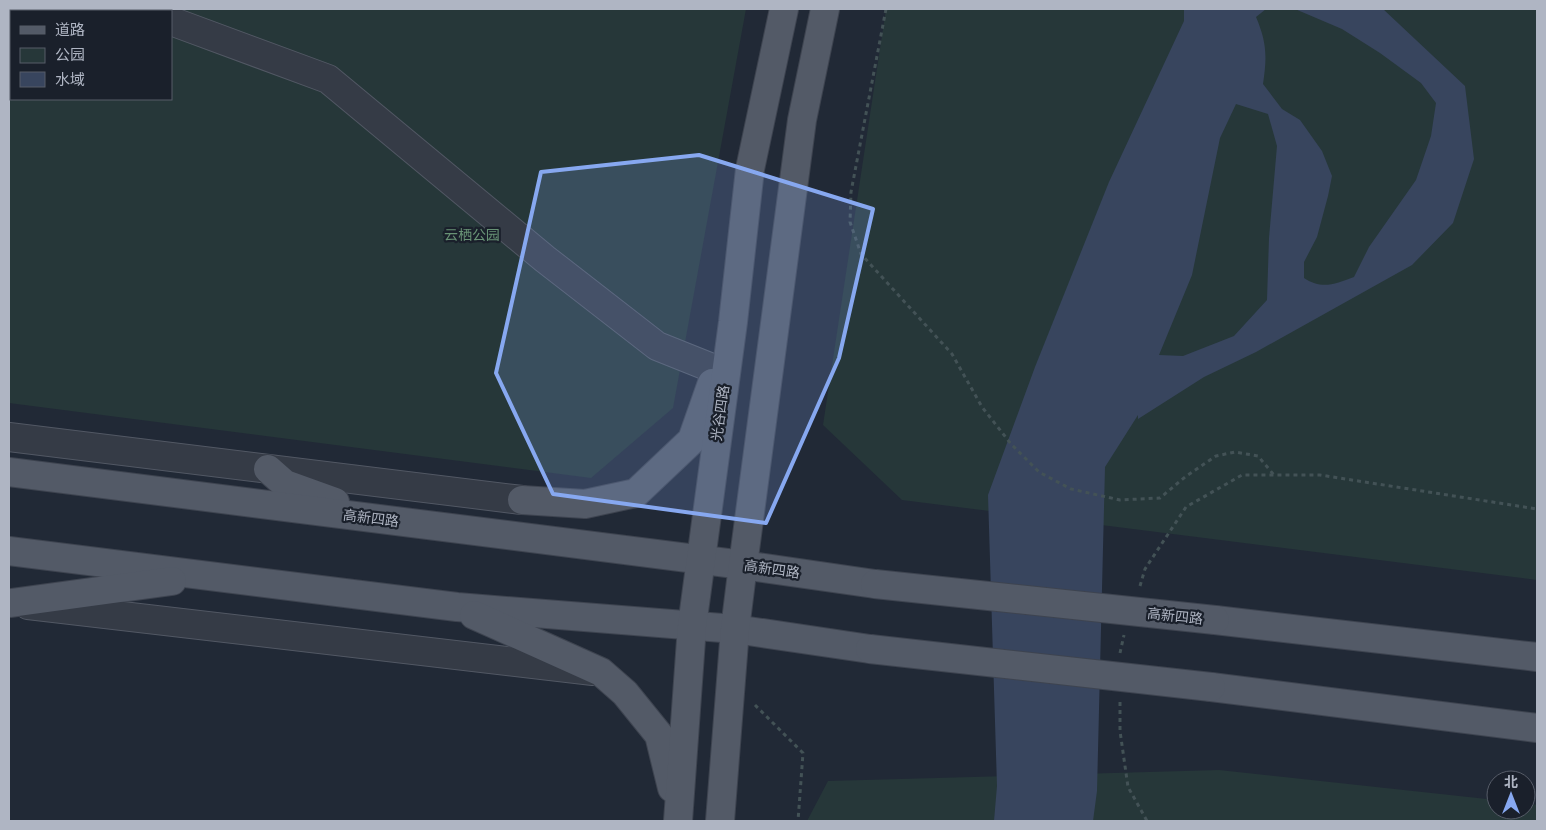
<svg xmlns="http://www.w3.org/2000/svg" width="1546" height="830" viewBox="0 0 1546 830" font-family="'Space Grotesk','Noto Sans SC',sans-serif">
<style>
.green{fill:#263739;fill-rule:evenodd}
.water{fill:#38455e;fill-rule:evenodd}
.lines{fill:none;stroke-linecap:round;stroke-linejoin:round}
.minor-casing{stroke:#525864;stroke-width:30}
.major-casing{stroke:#3e4450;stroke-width:30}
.path{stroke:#435256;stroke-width:3;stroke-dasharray:4 4;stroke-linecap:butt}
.minor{stroke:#353b46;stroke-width:28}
.major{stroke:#535a67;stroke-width:28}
.major-bridge-casing{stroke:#3e4450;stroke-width:30;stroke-linecap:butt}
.major-bridge{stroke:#535a67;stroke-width:28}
.marked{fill:#87a8f0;fill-opacity:0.2;stroke:#87a8f0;stroke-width:4;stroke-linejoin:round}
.labels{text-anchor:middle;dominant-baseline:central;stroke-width:4.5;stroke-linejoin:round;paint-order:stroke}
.park-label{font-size:14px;fill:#689275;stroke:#1a202b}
.street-label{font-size:14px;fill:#afb5c3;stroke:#1a202b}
</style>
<rect width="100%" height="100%" fill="#212936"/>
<g class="green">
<path d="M9 9H746L673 408 591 478 9 403ZM11 11H171V99H11Z"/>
<path d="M886 9H1537V580L902 500 823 425Z"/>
<path d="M1219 770 1496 800V810H1526V803L1537 805V821H807L828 781Z"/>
</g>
<path class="water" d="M1184 9H1266L1256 17C1267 43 1267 57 1263 84L1282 109 1300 120 1322 151 1332 176 1328 196 1317 237 1304 262V278C1322 290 1335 284 1354 277L1369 247 1416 180 1431 136 1436 103 1421 83 1380 53 1342 29 1295 9H1383L1465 86 1474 159 1453 223 1412 265 1256 352 1204 377 1138 419V415L1105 467 1097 791 1093 821H994L997 786 988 495 1035 367 1109 182 1184 21ZM1236 104 1268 114 1277 146 1269 238 1267 300 1234 336 1183 356 1159 355 1192 275 1220 138Z"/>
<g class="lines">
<g class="minor-casing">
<g id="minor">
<path d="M137 9 144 11"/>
<path d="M171 21 328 79 545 259 657 346 717 370"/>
<path d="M9 437 522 500"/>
<path d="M28 605 593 671"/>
</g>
</g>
<g class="major-casing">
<g id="major">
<path d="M268 469 285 484 335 502"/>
<path d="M9 472 743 565 875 584"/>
<path d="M522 500 585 504 636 493 692 440 712 383"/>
<path d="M9 551 457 607 735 629 870 649"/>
<path d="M11 603 172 581"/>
<path d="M474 615 601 672 625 693 659 735 672 788"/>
<path d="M1215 620 1537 657"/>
<path d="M1211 687 1537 728"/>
<path d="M678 821 692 626 733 322 750 169 784 9"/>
<path d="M720 821 735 629 743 565 802 120 825 9"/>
</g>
</g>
<g class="path">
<path d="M886 9 851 192 850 222 861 254 952 354 982 407 1011 444 1039 472 1071 489 1120 500 1160 498 1185 477 1216 456 1235 452 1258 456 1274 475"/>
<path d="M1140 586 1145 569 1186 507 1242 475H1320L1537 509"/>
<path d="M1120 653 1124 635"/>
<path d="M1120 702V731L1128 787 1147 821"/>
<path d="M755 705 803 753 798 821"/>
</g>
<use href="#minor" class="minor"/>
<use href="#major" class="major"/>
<g class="major-bridge-casing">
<g id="major-bridge">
<path d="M875 584 1215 620"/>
<path d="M870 649 1211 687"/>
</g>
</g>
<use href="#major-bridge" class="major-bridge"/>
</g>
<path class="marked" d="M699 155 873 209 839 358 766 523 553 494 496 373 541 172Z"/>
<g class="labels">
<g class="park-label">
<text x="472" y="235">云栖公园</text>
</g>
<g class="street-label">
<text transform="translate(720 413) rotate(-82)">光谷四路</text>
<text transform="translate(371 518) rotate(7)">高新四路</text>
<text transform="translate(772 569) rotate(8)">高新四路</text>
<text transform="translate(1175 616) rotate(6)">高新四路</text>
</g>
</g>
<rect width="1546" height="830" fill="none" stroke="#afb5c3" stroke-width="20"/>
<rect x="10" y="10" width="162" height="90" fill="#1a202b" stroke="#565c68"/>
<rect x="20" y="26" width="25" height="8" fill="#535a67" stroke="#565c68"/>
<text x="55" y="35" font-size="15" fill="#afb5c3">道路</text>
<rect x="20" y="48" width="25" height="15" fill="#263739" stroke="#565c68"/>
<text x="55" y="60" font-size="15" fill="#afb5c3">公园</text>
<rect x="20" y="72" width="25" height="15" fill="#38455e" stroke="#565c68"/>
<text x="55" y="85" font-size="15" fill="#afb5c3">水域</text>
<g transform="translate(1511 795)"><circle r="24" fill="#1a202b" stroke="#565c68"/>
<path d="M0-4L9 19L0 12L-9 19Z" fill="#87a8f0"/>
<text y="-8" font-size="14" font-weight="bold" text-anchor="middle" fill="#afb5c3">北</text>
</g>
</svg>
